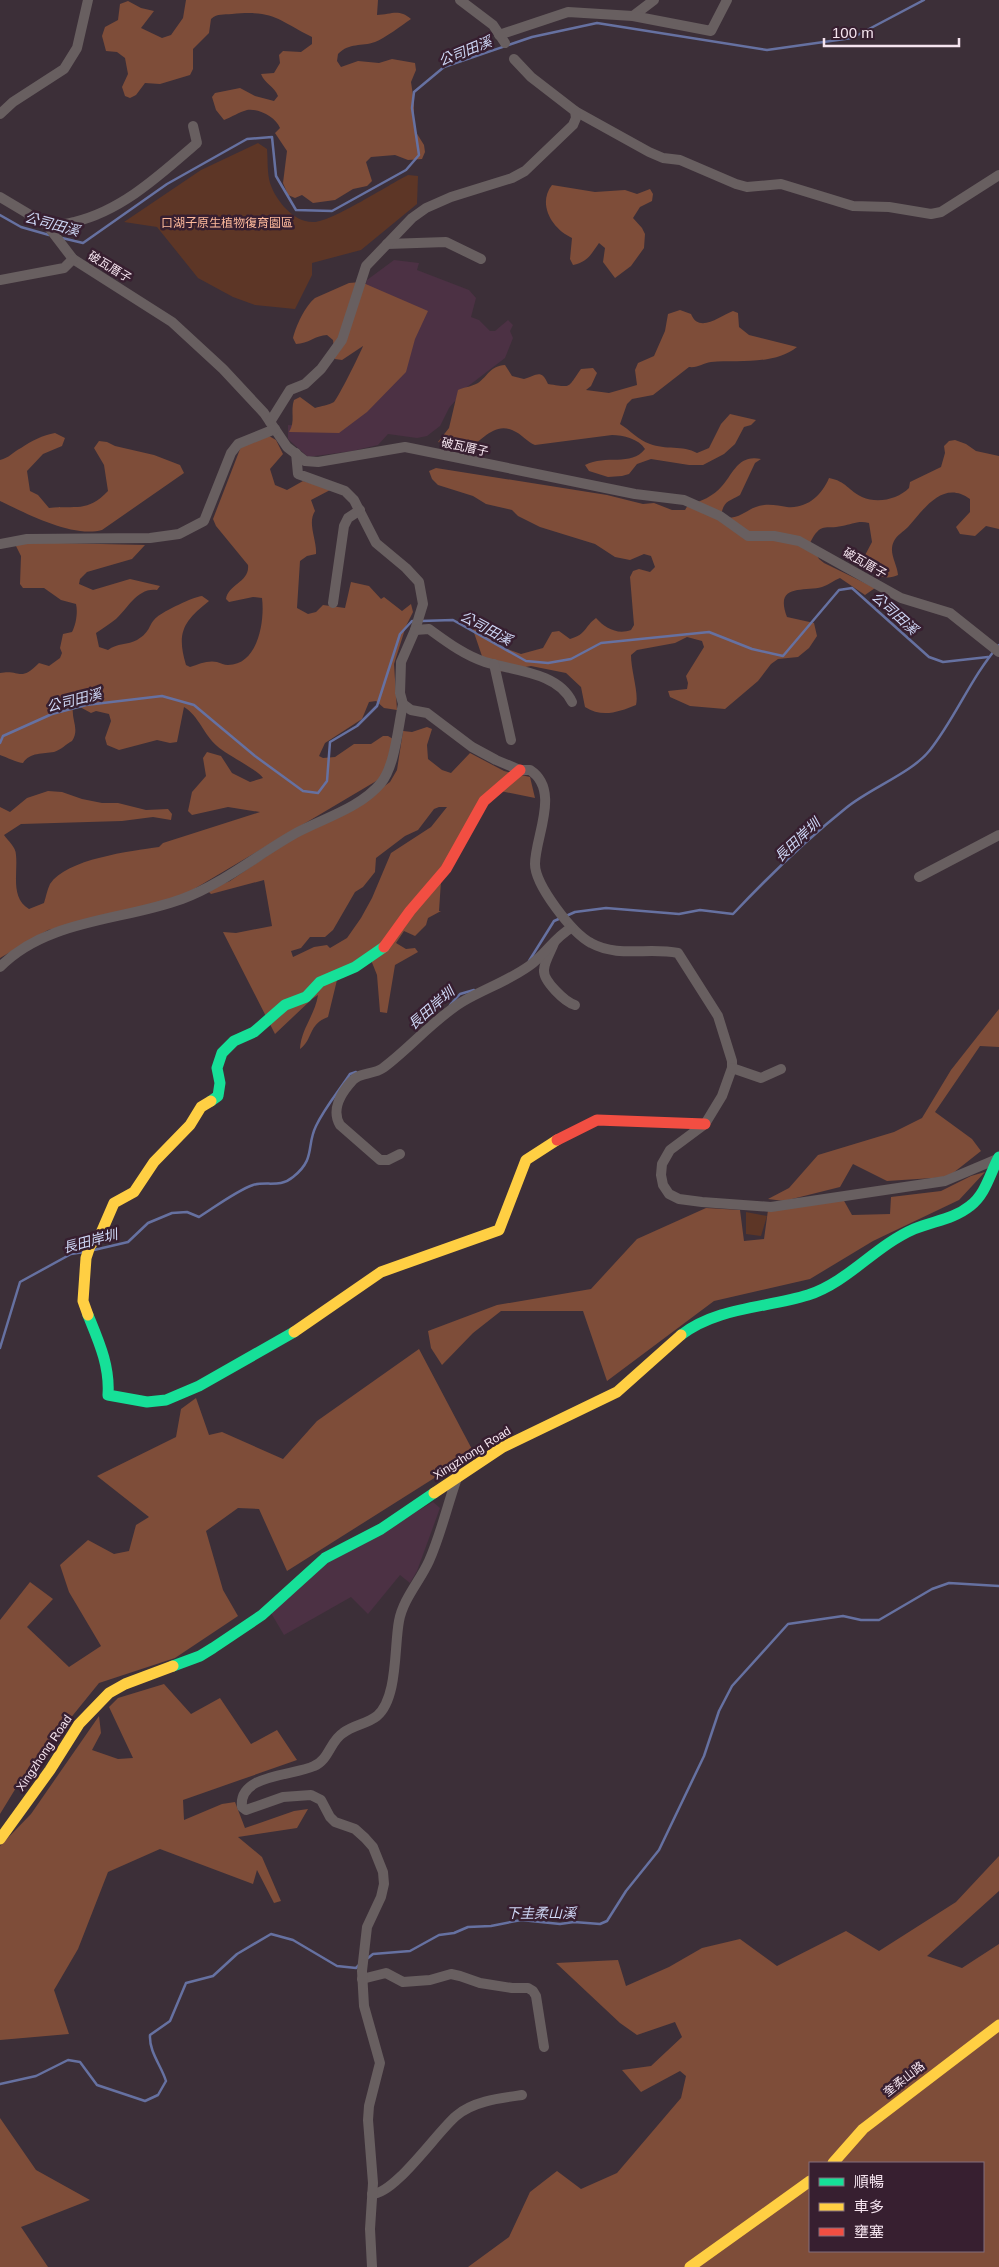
<svg xmlns="http://www.w3.org/2000/svg" width="999" height="2267" viewBox="0 0 999 2267" font-family="Arial,'Noto Sans TC',sans-serif">
<style>
.built{fill:#4c3144}
.green{fill:#5d3626}
.forest{fill:#7e4d39;fill-rule:evenodd}
.lines{fill:none;stroke-linecap:round;stroke-linejoin:round}
.stream{stroke:#6671a1;stroke-width:2.5}
.street{stroke:#685f60;stroke-width:10}
.fast{stroke:#16e098;stroke-width:11}
.slow{stroke:#ffcf43;stroke-width:11}
.jam{stroke:#f24e42;stroke-width:11}
.labels{text-anchor:middle;dominant-baseline:central;stroke-width:5;stroke-linejoin:round;paint-order:stroke}
.park-label{font-size:12px;fill:#fdb99b;stroke:#371f30}
.street-label{font-size:12px;fill:#f5e4ef;stroke:#371f30}
.water-label{font-size:14px;font-style:italic;fill:#cfd8f7;stroke:#371f30}
</style>
<rect width="100%" height="100%" fill="#3c2f38"/>
<g class="built">
<path d="M394 260 419 263 417 270 469 290 476 298 471 317 479 320 490 331H495L508 320 513 325 510 331 513 338 505 358 467 387 449 408 440 426 427 436 417 438 388 434 378 445 352 451 308 457 288 439V425L328 427 386 391 363 293 367 280Z"/>
<path d="M433 1502 440 1508 417 1571 410 1583 400 1575 368 1614 351 1597 284 1635 271 1613 326 1564Z"/>
</g>
<g class="green">
<path d="M258 143 267 149C268 161 267 172 270 183 276 201 294 223 314 222 331 222 390 184 408 175L418 176 417 204 361 250 312 263V275L295 309 255 305 233 297 198 278 157 227 124 222 201 170Z"/>
<path d="M746 1212 767 1216 761 1236 746 1234Z"/>
</g>
<g class="forest">
<path d="M186 0H378L377 15C391 15 398 8 411 19 401 26 385 38 375 42 361 47 350 42 338 54L337 61 341 67 358 61 379 63 392 59 415 63 416 70 411 82 414 102V129L424 145 425 152 422 159 408 160 395 155 371 157 366 162 372 181 367 186 353 189 335 200 313 203 302 195 295 198 288 195 283 183 287 151 275 133 280 128C276 117 258 108 247 110 239 112 232 117 224 120L216 110 212 97 215 93 240 88 255 96 274 101 278 96C274 86 265 84 261 74L274 73 280 63 279 55 283 51 301 52 312 44V37C278 20 274 10 232 14 223 15 218 13 211 19L209 33 193 49V69L190 75 160 84 145 83 136 95 130 98 125 96 122 87 128 74 125 58 117 52 106 51 102 36 105 27 118 20 120 4 128 1 141 8 154 11 141 28 162 38 171 35 183 18Z"/>
<path d="M552 185 595 192 625 190 637 194 650 189 653 194 652 201 640 207 633 218 642 228 645 234 644 248 631 266 615 278 603 262 605 248 599 243C591 254 588 262 573 265L570 259 572 238C552 229 537 204 552 185Z"/>
<path d="M361 282 428 311 415 339 406 372 367 412 339 433 289 432C296 421 290 412 294 400L300 397 315 408C321 406 329 405 334 402 338 398 360 354 363 346L342 360 335 359 333 340 327 335C316 335 308 344 296 344L293 338C296 326 305 306 315 298L349 283Z"/>
<path d="M680 310 691 314C699 334 720 316 733 311L738 313 739 327 749 335 797 347C775 365 738 360 711 362 703 363 698 368 689 367L653 395 632 399 627 404 620 424C630 430 638 440 650 444 665 450 683 445 697 453L709 448 721 424 730 414 756 420 751 425 744 427 735 444 724 454 703 465H689L651 459 637 464 629 474 622 476 608 477 589 471 585 465C606 454 631 467 645 449 639 439 623 435 612 435L535 445C527 442 522 434 512 430 493 422 482 442 466 449L438 442 449 428 458 390C464 387 471 387 478 383 488 376 490 366 505 365L512 376 524 379C536 376 541 368 548 384 573 388 567 388 581 369L593 368 597 373 591 386 586 390 609 393 637 385 635 370 638 363 654 356 665 331 668 314Z"/>
<path d="M55 433 65 438 62 446 43 454 27 471 30 491 38 495 49 508C76 505 87 513 108 491L104 465 94 448 99 441 107 442 115 446 154 455 180 465 184 473 102 530C73 538 27 514 0 501V460C9 458 13 452 21 448 31 441 43 435 55 433Z"/>
<path d="M269 436 276 440 283 454 270 469 275 485 287 490 303 481 332 489 311 500 315 511C307 523 317 540 316 554L307 556 300 561 297 608 308 614 316 612 323 605 345 608 351 582 369 586 381 599 384 597 402 611 411 604 413 612 406 626 394 664 397 710 384 708 376 701 369 702 362 719 325 743 319 756 323 758 335 757 354 744H371L383 736H388L393 739 383 777 189 892 151 908 48 930 0 958V807L10 812 27 798 48 791 62 792 82 799 102 803H118L146 810 168 809 172 814 171 820 153 817 122 821 21 824 4 835C8 841 16 847 16 855 18 873 10 898 29 909L44 903C46 897 47 890 50 884 66 859 131 851 159 847L163 843 260 812 228 807 192 815 188 811 192 792 206 776 203 758 207 752 221 756 232 773 250 782 263 778C258 770 227 755 217 746 204 735 199 716 184 707L177 742 170 743 157 740 119 750 107 745 105 738 111 721 109 714 96 711 91 713 80 707H73C71 720 80 729 72 741 66 744 61 750 54 752 43 754 30 752 23 763 18 763 6 757 0 755V673C21 669 19 683 39 663L49 666 60 658 62 653 60 648 63 634 72 632C76 625 78 612 76 604L61 600 44 588H23L20 584 21 556 14 542 145 545 132 559 87 572 80 579 79 584 93 590 130 579 160 586 157 590C138 587 128 608 116 619 110 624 103 628 96 633L99 647 108 650C117 643 128 645 137 640 152 631 148 624 157 617 164 611 193 597 202 596L209 601C184 621 176 632 186 665L190 667C199 664 208 660 217 662 221 663 224 665 228 665 258 665 265 621 262 598L253 597 229 602 226 599C228 584 250 582 248 565L216 526 213 519 242 444Z"/>
<path d="M955 440 966 444 976 451 999 456V529L986 526 975 536 960 534 956 527 970 512V499C943 479 924 509 908 527 903 532 897 535 894 541 888 553 897 563 898 575 884 582 867 573 863 559L872 542 869 523C859 520 852 524 842 526 825 530 821 521 810 543L819 559 824 563 875 588 865 595 840 578C834 580 829 585 822 587 804 592 774 583 787 617L814 623 817 636 809 648 798 657 778 659 771 664 758 681 725 709 690 706 670 697 668 691 687 689 688 683 686 676 704 647 702 641 687 637 675 643 637 650 631 655C631 671 639 693 636 705 619 712 602 718 585 707L581 687 566 673 531 666 497 672 483 659 470 621 475 619 481 622 487 635 497 645 521 654 543 648 552 632 559 631 570 639C587 634 584 627 596 618 605 628 617 635 631 630L634 625 630 577 633 571 639 569 650 572 655 567 651 556 644 554 630 560 615 557 595 544 540 527 518 516 512 510 486 504 473 496 438 485 432 479 429 471 436 468 607 495 643 504 654 503 672 510H685L688 505C700 502 714 496 722 486 733 474 738 454 761 459L755 463 740 495C728 502 723 501 721 517 742 521 746 507 764 505 772 504 780 506 787 507 807 509 822 495 829 478 846 481 849 491 862 497 878 504 898 499 909 488L910 482 941 467 945 453 944 446 949 441Z"/>
<path d="M427 727 432 729 427 745 428 759 442 770 451 773 470 753 504 771 530 777 535 798 500 791 491 799 441 881 439 911H441L428 918 426 925 415 936 404 931 396 943 406 949 415 948 418 952 395 965 387 1013 380 1012 377 975 371 960 337 980 328 1017C308 1024 313 1040 300 1049 301 1029 315 1015 318 995L312 999 275 1034 223 932 236 933 272 926 264 880 211 894 207 890 230 881 286 843 360 804 390 782 397 770 403 731 412 732ZM439 807H447L431 827 391 853 372 898 361 918 347 938 330 948 327 945 314 947 293 957 291 951 301 948 310 937H325L333 930 355 892 363 887 375 872 376 858 405 836 418 830 434 809Z"/>
<path d="M999 1009V1047L980 1046 935 1112 972 1139 981 1151 948 1177 887 1181 853 1164 840 1187 784 1201 768 1199 789 1188 818 1155 894 1132 922 1118 951 1070Z"/>
<path d="M985 1172 959 1200 873 1241 810 1279 714 1301 607 1381 583 1311H501L473 1333 442 1365 431 1348 428 1331 497 1305 591 1289 637 1239 706 1208 740 1210 744 1241 764 1239 768 1210 843 1199 852 1215 890 1214 891 1197 941 1191 971 1176Z"/>
<path d="M419 1349 474 1453 287 1571 259 1509 238 1508 206 1531 223 1590 238 1616 175 1658 99 1683 22 1778 0 1814V1620L30 1582 53 1599 27 1627 69 1667 101 1646 69 1592 60 1565 88 1540 114 1554 129 1551 136 1525 149 1517 97 1476 176 1437 181 1409 196 1398 209 1435 222 1432 283 1459 317 1421Z"/>
<path d="M164 1684 191 1714 220 1698 251 1744 277 1730 297 1760 183 1800 184 1820 222 1804 235 1802 245 1828 294 1811 308 1809 297 1828 238 1837 262 1857 281 1901 274 1903 257 1870 253 1884 160 1849 108 1872 78 1949 54 1990 69 2034 0 2040V1846L31 1814 99 1716 101 1733 92 1750 118 1759 133 1758 109 1707 118 1698Z"/>
<path d="M999 1856V1891L927 1956 962 1968 999 1944V2267H468L509 2237 530 2192 557 2171 581 2189 617 2173 681 2098 686 2076 680 2071 641 2092 622 2070 651 2066 682 2037 675 2022 637 2035 620 2023 556 1963 618 1960 626 1986 669 1967 702 1948 740 1939 777 1966 846 1931 879 1951 956 1902ZM810 2163H983V2251H810Z"/>
<path d="M0 2118 36 2170 90 2200 21 2227 48 2267H0Z"/>
</g>
<g class="lines">
<g class="stream">
<path d="M0 215 21 227 49 235"/>
<path d="M62 238 83 243 167 184 247 139 272 137 276 176 296 210 332 211 406 170 419 155 412 108 414 92 444 67 532 37 597 23 767 50 852 38 924 0"/>
<path d="M421 621 453 620 526 661 548 663 571 659 601 643 709 632 752 649 783 656 839 590 852 588 929 657 943 662 988 657"/>
<path d="M0 743 3 736 52 714 86 705 162 696 194 705 255 756 303 791 318 793 327 781 330 742 357 726 377 706 400 634 412 621H416"/>
<path d="M566 916 575 912 606 908 679 914 700 910 733 914C768 877 806 840 846 808 870 788 912 773 930 750 956 717 971 677 999 645"/>
<path d="M529 961 554 921 561 918"/>
<path d="M450 1005 460 994 474 990"/>
<path d="M94 1250 128 1242 148 1223 172 1213 187 1212 199 1217C215 1207 236 1191 253 1185 267 1181 280 1188 293 1177 316 1159 306 1146 316 1126 325 1107 339 1091 350 1074L356 1072"/>
<path d="M0 1348 20 1282 71 1254 84 1252"/>
<path d="M368 1958 373 1954 410 1951 439 1935 454 1933 468 1927 491 1926 521 1920 560 1924 574 1922 600 1924 607 1921 626 1891 659 1850 704 1756 719 1711 732 1686 788 1624 843 1616 861 1620H879L932 1589 949 1583 999 1586"/>
<path d="M0 2084 36 2076 68 2060 80 2062 97 2085 145 2101 158 2095 166 2081C161 2065 149 2052 150 2035L170 2021 186 1983 213 1976 237 1954 271 1934 293 1940 337 1966 356 1968 359 1965"/>
</g>
<g class="street">
<path d="M460 0 493 25 505 43"/>
<path d="M633 16 654 0"/>
<path d="M499 35 568 12 633 16 711 31 727 0"/>
<path d="M575 111 649 152 663 158 680 160 736 184 747 187 781 184 853 206 889 207 931 214 941 212 999 175"/>
<path d="M0 114 13 102 64 69 77 48 88 0"/>
<path d="M0 197 47 225 73 259 172 322 223 369 264 413 287 447 305 461 318 462 405 447 635 494 684 500 720 516 748 536H774L799 541 901 598 950 613 999 652"/>
<path d="M47 225C56 224 66 225 74 222 122 211 161 174 197 143L193 126"/>
<path d="M387 244 446 242 481 259"/>
<path d="M0 280 64 268 73 259"/>
<path d="M270 422 290 390 305 384 321 369 342 340 366 266 412 218 426 208 451 197 512 178 525 171 573 125 576 118 575 111 531 77 514 59"/>
<path d="M296 453 298 474 345 491 354 500 376 543 406 568 419 582 423 604 415 630 401 662 400 693 403 704 411 710 427 713 472 747 496 760 520 770H530C561 790 535 837 535 864 535 885 572 933 591 943 618 958 649 947 678 953L718 1016 732 1061V1068L722 1096 705 1124 670 1150 662 1164 661 1175 663 1185 669 1194 679 1199 702 1202 771 1207 945 1181 997 1159"/>
<path d="M0 544 27 539 150 538 179 534 204 521 231 453 238 444 275 429"/>
<path d="M333 603 344 526 348 518 360 510"/>
<path d="M415 630 429 629C447 642 464 655 485 662 514 671 558 672 572 702"/>
<path d="M494 664 511 740"/>
<path d="M919 877 999 835"/>
<path d="M554 943C551 951 544 962 544 970 543 981 565 1002 575 1005"/>
<path d="M0 967C47 919 122 921 182 899 221 885 260 853 296 833 324 818 360 808 381 783 395 766 398 727 403 704"/>
<path d="M732 1068 761 1078 781 1069"/>
<path d="M400 1154 388 1160H380L340 1125C331 1110 341 1093 352 1081 359 1072 373 1075 383 1068 410 1048 433 1020 462 1002 484 989 508 981 529 966 545 955 554 938 571 928"/>
<path d="M362 1979 386 1973 403 1982 430 1980 451 1974 460 1976 480 1983 512 1988H528L533 1991 536 1996 544 2047"/>
<path d="M372 2194C395 2194 437 2132 456 2116 473 2101 501 2098 522 2095"/>
<path d="M372 2267 370 2229 373 2183 368 2120 369 2106 380 2063 364 2006 362 1971 367 1927 381 1897 384 1884 383 1872 373 1847 365 1838 355 1829 335 1822 330 1817 321 1800 311 1795 283 1797 246 1810 242 1807C238 1774 293 1776 314 1766 329 1760 330 1741 343 1733 353 1725 367 1724 377 1716 398 1698 394 1647 399 1621 403 1599 420 1581 429 1561 441 1534 447 1506 457 1478"/>
</g>
<g class="fast">
<path d="M211 1101 218 1096 220 1083 217 1068 222 1053 234 1041 254 1032 285 1005 306 997 320 982 355 967 384 947"/>
<path d="M88 1315C99 1342 110 1366 108 1395L147 1402 166 1400 199 1386 294 1332"/>
<path d="M681 1335C717 1307 766 1308 808 1295 848 1282 875 1246 914 1229 933 1221 954 1219 970 1206 986 1194 990 1173 999 1157"/>
<path d="M173 1666 200 1656 213 1648 262 1615 325 1558 381 1529 434 1493"/>
</g>
<g class="slow">
<path d="M88 1315 83 1301 86 1258 90 1246 101 1233 114 1203 134 1192 154 1162 190 1125 201 1107 211 1101"/>
<path d="M294 1332 381 1272 499 1230 526 1160 557 1140"/>
<path d="M434 1493 503 1447 617 1392 681 1335"/>
<path d="M0 1839 50 1770 79 1724 109 1693 125 1684 173 1666"/>
<path d="M833 2163 863 2129 999 2025"/>
<path d="M690 2267 810 2181"/>
</g>
<g class="jam">
<path d="M384 947 410 911 446 869 484 801 520 770"/>
<path d="M557 1140 597 1120 705 1124"/>
</g>
</g>
<g class="labels">
<g class="park-label">
<text x="227" y="223">口湖子原生植物復育園區</text>
</g>
<g class="street-label">
<text transform="translate(110 267) rotate(31)">破瓦厝子</text>
<text transform="translate(465 447) rotate(12)">破瓦厝子</text>
<text transform="translate(865 563) rotate(30)">破瓦厝子</text>
<text transform="translate(472 1453) rotate(-32)">Xingzhong Road</text>
<text transform="translate(44 1753) rotate(-56)">Xingzhong Road</text>
<text transform="translate(904 2079) rotate(-38)">奎柔山路</text>
</g>
<g class="water-label">
<text transform="translate(465 51) rotate(-22)">公司田溪</text>
<text transform="translate(52 224) rotate(15)">公司田溪</text>
<text transform="translate(895 613) rotate(42)">公司田溪</text>
<text transform="translate(486 628) rotate(28)">公司田溪</text>
<text transform="translate(74 700) rotate(-14)">公司田溪</text>
<text transform="translate(797 840) rotate(-43)">長田岸圳</text>
<text transform="translate(431 1008) rotate(-41)">長田岸圳</text>
<text transform="translate(90 1241) rotate(-15)">長田岸圳</text>
<text x="541" y="1913">下圭柔山溪</text>
</g>
</g>
<rect x="809" y="2162" width="175" height="90" fill="#371f30" stroke="#836e7c"/>
<rect x="819" y="2178" width="25" height="8" fill="#16e098" stroke="#836e7c"/>
<text x="854" y="2187" font-size="15" fill="#f5e4ef">順暢</text>
<rect x="819" y="2203" width="25" height="8" fill="#ffcf43" stroke="#836e7c"/>
<text x="854" y="2212" font-size="15" fill="#f5e4ef">車多</text>
<rect x="819" y="2228" width="25" height="8" fill="#f24e42" stroke="#836e7c"/>
<text x="854" y="2237" font-size="15" fill="#f5e4ef">壅塞</text>
<path d="M824 38v8h135v-8" fill="none" stroke="#f5e4ef" stroke-width="2.5"/>
<text x="832" y="38" font-size="15" fill="#f5e4ef" stroke="#371f30" stroke-width="4" paint-order="stroke">100 m</text>
</svg>
